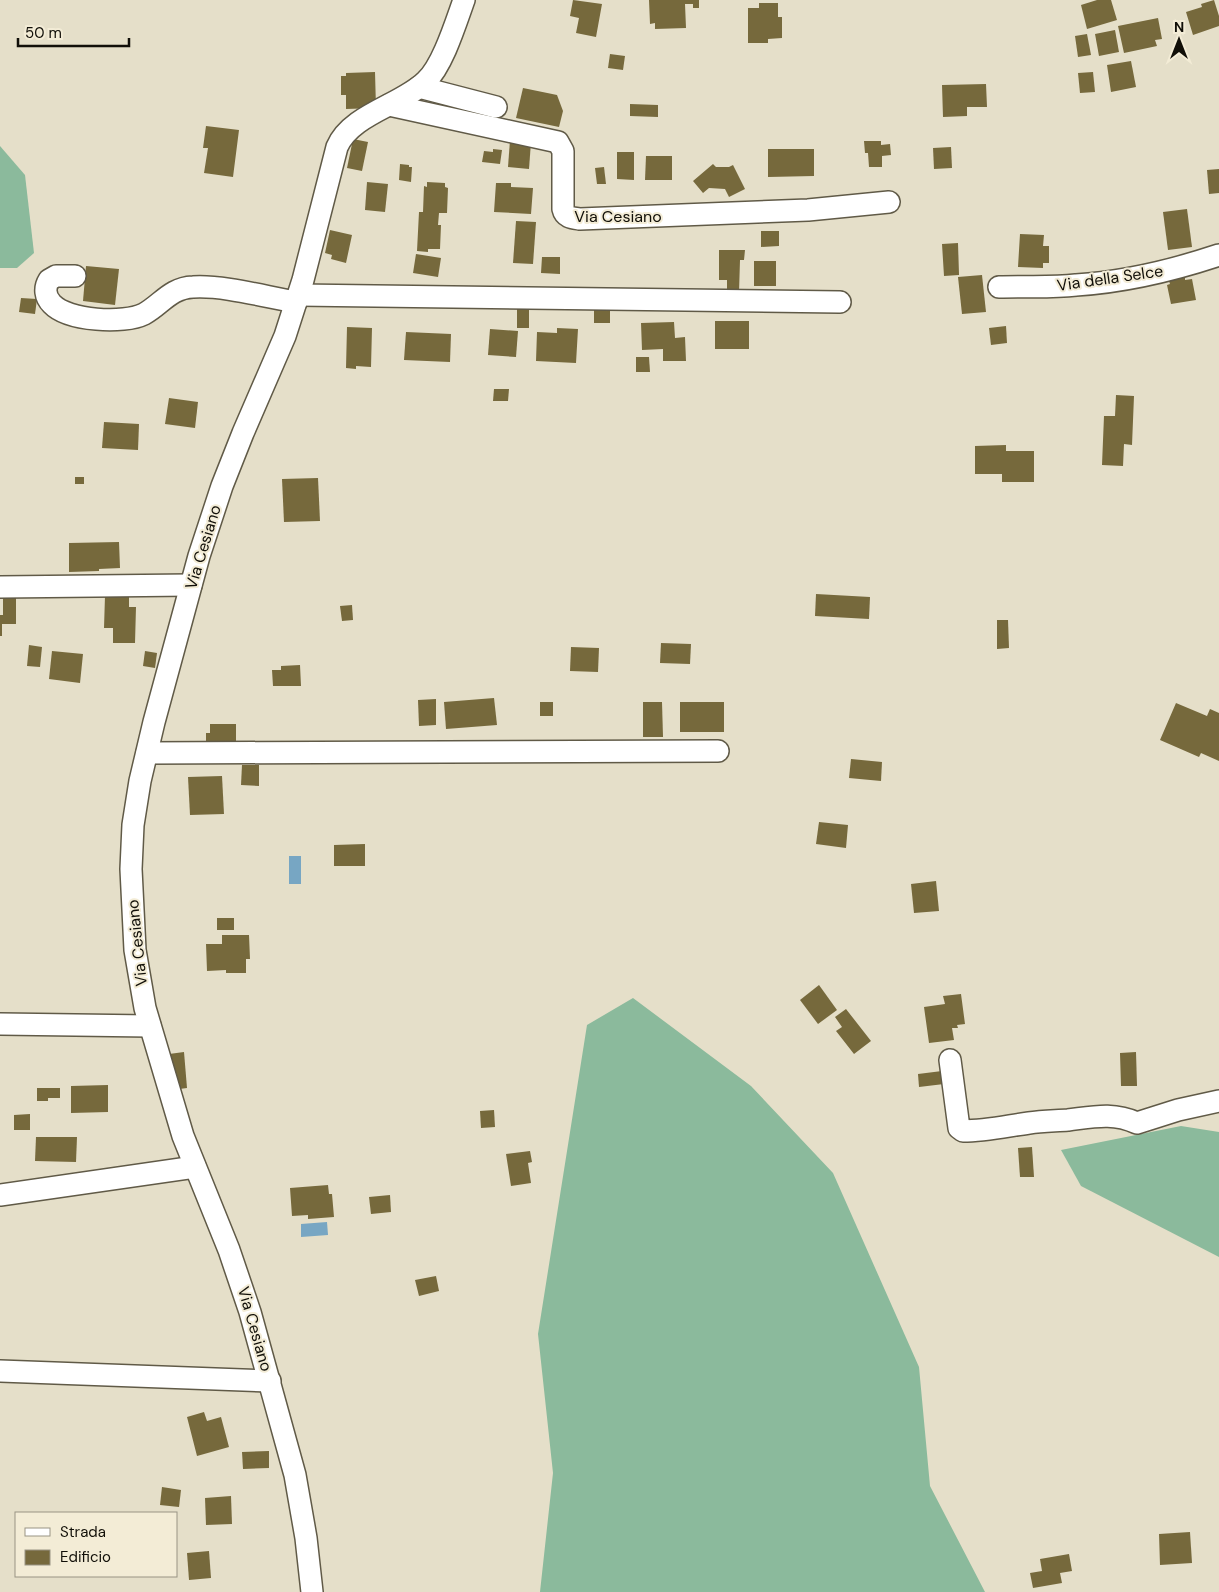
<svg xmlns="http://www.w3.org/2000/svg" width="1219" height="1592" viewBox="0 0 1219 1592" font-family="'DM Sans',sans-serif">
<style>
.forest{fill:#8bba9c}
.water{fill:#77a6c3}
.building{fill:#76693c}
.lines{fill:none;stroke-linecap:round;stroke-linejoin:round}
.minor-casing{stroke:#605a47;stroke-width:24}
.minor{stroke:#fff;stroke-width:21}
.labels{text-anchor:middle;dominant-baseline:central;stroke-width:4;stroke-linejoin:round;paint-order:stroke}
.street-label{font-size:16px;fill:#110f08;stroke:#f3ecd6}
</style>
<rect width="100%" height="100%" fill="#e5dfc9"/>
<g class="forest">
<path d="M0 146 25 175 34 253 17 268H0Z"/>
<path d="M633 998 751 1086 833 1173 919 1367 930 1486 985 1592H540L553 1473 538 1334 587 1025Z"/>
<path d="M1181 1126 1219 1132V1257L1081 1186 1061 1150Z"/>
</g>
<g class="water">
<rect x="289" y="856" width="12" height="28"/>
<path d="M327 1222 328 1235 301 1237V1224Z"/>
</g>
<g class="building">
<path d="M573 0 602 4 596 37 576 33 579 18 570 16Z"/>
<path d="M649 0H699V8H693V4H685L686 28 655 29V23L650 24Z"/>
<path d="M1097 0H1111L1117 20 1087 29 1081 5Z"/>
<path d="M1214 0 1219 16V26L1193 35 1186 12 1202 7 1201 4Z"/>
<path d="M759 3H778V17H782V38L768 39V43H748V8H759Z"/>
<path d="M1158 18 1162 39 1155 40 1157 46 1124 53 1118 26Z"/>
<path d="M1115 30 1119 52 1099 56 1095 34Z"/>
<path d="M1087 34 1091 55 1078 57 1075 36Z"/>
<path d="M610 54 625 56 623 70 608 68Z"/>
<path d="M1131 61 1136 87 1111 92 1107 65Z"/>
<path d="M375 72 376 108 346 109V95H341V76H346V73Z"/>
<path d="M1093 72 1095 92 1080 93 1078 73Z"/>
<path d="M986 84 987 107H967V116L943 117 942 85Z"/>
<path d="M523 88 557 95 563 111 559 127 516 118Z"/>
<path d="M630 104 658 105V117L630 116Z"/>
<path d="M206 126 239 130 233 177 204 173 208 148H203Z"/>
<path d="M353 139 368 142 362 171 347 168Z"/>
<path d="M510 140 531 142 529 169 508 167Z"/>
<path d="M864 141H881V145L890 144 891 155 882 156V167H869L868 153H865Z"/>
<path d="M951 147 952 168 934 169 933 148Z"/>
<path d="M493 149 502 150 500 164 482 162 484 151 493 152Z"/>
<path d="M768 149H814V176L768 177Z"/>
<path d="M617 152H634V180L617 179Z"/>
<path d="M646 156H672V180H645Z"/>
<path d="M400 164 409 165V167H412L411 182 399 180Z"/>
<path d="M713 164 716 167H729L733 165 745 189 729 197 725 189 709 188 703 193 693 181Z"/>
<path d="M604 167 606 184H597L595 168Z"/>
<path d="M1219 169V193L1209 194 1207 170Z"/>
<path d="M367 182 388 184 385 212 365 210Z"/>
<path d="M427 182 445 183V187L448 188 447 213H439L438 225H441L440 249H428V252L417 251 419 212H423L424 186 427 187Z"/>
<path d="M496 183H511V187L533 188 531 214 494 212Z"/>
<path d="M1187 209 1192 247 1168 250 1163 212Z"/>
<path d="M516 221 536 222 533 264 513 263Z"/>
<path d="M330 230 352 235 346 263 331 259 332 255 325 253Z"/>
<path d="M761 231H779V246L761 247Z"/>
<path d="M1020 234 1044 235 1043 246H1049V263H1043V268L1018 267Z"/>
<path d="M958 243 959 275 944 276 942 244Z"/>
<path d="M719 250H745L744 260H740L739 293 727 292V280H719Z"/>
<path d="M416 254 441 258 438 277 413 273Z"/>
<path d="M542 257H560V274L541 273Z"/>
<rect x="754" y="261" width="22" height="25"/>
<path d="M86 266 119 269 115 305 83 301Z"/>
<path d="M982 275 986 312 962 314 958 277Z"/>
<path d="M1185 277V280L1192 279 1196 300 1171 304 1167 285 1170 284 1169 281Z"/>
<path d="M21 298 37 299 35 314 19 312Z"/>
<rect x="517" y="308" width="12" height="20"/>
<rect x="594" y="309" width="16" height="14"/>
<rect x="715" y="321" width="34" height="28"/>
<path d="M674 322 675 338 685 337 686 361H663V349L642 350 641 323Z"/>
<path d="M1006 326 1007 343 991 345 989 328Z"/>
<path d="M347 327 372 328 371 367 356 366V369L346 368Z"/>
<path d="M557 328 578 329 576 363 536 361 537 332 557 333Z"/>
<path d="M490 329 518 331 516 357 488 355Z"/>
<path d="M406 332 451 334 450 362 404 360Z"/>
<path d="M636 357H649L650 372H636Z"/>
<path d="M494 389H509L508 401H493Z"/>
<path d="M1116 395 1134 396 1132 445 1124 444 1123 466 1102 465 1104 416H1115Z"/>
<path d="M169 398 198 402 195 428 165 424Z"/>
<path d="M104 422 139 424 138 450 102 448Z"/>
<path d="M1006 445V451H1034V482H1002V474H975V446Z"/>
<rect x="75" y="477" width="9" height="7"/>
<path d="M318 478 320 521 284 522 282 479Z"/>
<path d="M119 542 120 568 99 569V571L69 572V543Z"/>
<path d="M816 594 870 597 869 619 815 616Z"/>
<path d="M105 596 129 597V607H136L135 643H113V628H104Z"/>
<path d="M3 598H16V624H2V636H0V615H3Z"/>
<path d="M352 605 353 620 342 621 340 606Z"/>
<path d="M997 620H1008L1009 648 997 649Z"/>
<path d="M661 643 691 644 690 664 660 663Z"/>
<path d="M29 645 42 647 40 667 27 666Z"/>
<path d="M571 647 599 648 598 672 570 671Z"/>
<path d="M52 651 83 654 80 683 49 679Z"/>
<path d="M145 651 157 653 155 668 143 666Z"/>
<path d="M300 665 301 686H273L272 670H281V666Z"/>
<path d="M494 698 497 725 446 729 444 702Z"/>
<path d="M436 699V725L419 726 418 700Z"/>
<rect x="540" y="702" width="13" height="14"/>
<path d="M643 702H662L663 737H643Z"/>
<rect x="680" y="702" width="44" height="30"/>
<path d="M1176 703 1207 716 1210 709 1219 713V761L1201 753 1199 757 1160 740Z"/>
<path d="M210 724H236V744L206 743V733H210Z"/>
<path d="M851 759 882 762 881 781 849 778Z"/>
<path d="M242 765H259V786L241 785Z"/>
<path d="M222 776 224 814 190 815 188 777Z"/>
<path d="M819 822 848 825 846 848 816 844Z"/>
<path d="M365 844V866H334V845Z"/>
<path d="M936 881 939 911 914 913 911 884Z"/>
<rect x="217" y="918" width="17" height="12"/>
<path d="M222 935H249L250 959H246V973H226V970L207 971 206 944H222Z"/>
<path d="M819 985 837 1010 818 1024 800 1000Z"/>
<path d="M961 994 965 1024 957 1025 958 1028H952L954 1040 929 1043 924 1007 945 1004 943 996Z"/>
<path d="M846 1009 871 1041 854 1054 836 1031 842 1027 835 1017Z"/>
<path d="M184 1052 187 1088 172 1090 169 1054Z"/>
<path d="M1136 1052 1137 1086H1121L1120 1053Z"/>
<path d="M942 1071 944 1084 919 1087 918 1074Z"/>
<path d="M108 1085V1112L71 1113V1086Z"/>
<path d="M37 1088H60V1098H48V1101H37Z"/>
<path d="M494 1110 495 1127 481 1128 480 1111Z"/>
<path d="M30 1114V1130H14V1115Z"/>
<path d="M36 1137H77L76 1162 35 1161Z"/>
<path d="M1032 1147 1034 1177H1020L1018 1148Z"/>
<path d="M530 1151 532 1162 528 1163 531 1183 511 1186 506 1154Z"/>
<path d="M328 1185 329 1194H332L334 1217 308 1219V1215L292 1216 290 1188Z"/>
<path d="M390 1195 391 1212 371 1214 369 1197Z"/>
<path d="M436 1276 439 1291 419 1296 415 1280Z"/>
<path d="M204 1412 207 1421 221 1417 229 1447 197 1456 187 1417Z"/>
<path d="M269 1451V1468L243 1469 242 1452Z"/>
<path d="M162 1487 181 1490 179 1507 160 1505Z"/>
<path d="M231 1496 232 1524 206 1525 205 1498Z"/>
<path d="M1190 1532 1192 1563 1160 1565 1159 1534Z"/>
<path d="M209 1551 211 1578 189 1580 187 1553Z"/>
<path d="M1069 1554 1072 1571 1060 1573 1062 1583 1033 1588 1030 1573 1042 1571 1040 1559Z"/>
</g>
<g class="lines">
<g class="minor-casing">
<g id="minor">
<path d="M419 87 496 107"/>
<path d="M389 105 558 142 563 151V209C565 218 573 218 580 219L808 210 889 202"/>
<path d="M75 276H56L49 280C44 288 45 297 52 304 68 321 124 324 144 314 162 304 170 288 193 287 223 285 266 297 296 302"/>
<path d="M999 287C1025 286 1051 288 1076 285 1124 282 1174 270 1219 255"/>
<path d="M298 295 840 302"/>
<path d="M0 587 191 585"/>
<path d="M147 753 718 751"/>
<path d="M0 1024 150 1026"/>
<path d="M950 1060 959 1128 963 1131C986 1131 1007 1126 1029 1123 1042 1121 1055 1121 1068 1120 1093 1117 1113 1112 1137 1123L1178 1110 1219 1101"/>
<path d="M0 1195 195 1167"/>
<path d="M0 1371 270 1381"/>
<path d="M312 1592 306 1538 295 1475 250 1312 229 1250 183 1136 145 1008 135 950 131 869 133 825 140 781 154 722 199 556 222 486 243 433 285 336 303 280 337 147C351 114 402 105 426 81 443 65 456 22 464 0"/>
</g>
</g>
<use href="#minor" class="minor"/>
</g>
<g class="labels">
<g class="street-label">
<text x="618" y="216">Via Cesiano</text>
<text transform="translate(1110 278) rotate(-8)">Via della Selce</text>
<text transform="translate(203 547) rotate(-73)">Via Cesiano</text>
<text transform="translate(137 943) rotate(-96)">Via Cesiano</text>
<text transform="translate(255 1329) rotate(74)">Via Cesiano</text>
</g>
</g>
<rect x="15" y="1512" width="162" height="65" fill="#f3ecd6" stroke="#999484"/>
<rect x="25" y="1528" width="25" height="8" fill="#ffffff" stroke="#999484"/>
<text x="60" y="1537" font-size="15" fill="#110f08">Strada</text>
<rect x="25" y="1550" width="25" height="15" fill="#76693c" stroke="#999484"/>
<text x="60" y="1562" font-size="15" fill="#110f08">Edificio</text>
<g transform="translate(1179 40)" stroke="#f3ecd6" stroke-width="4" paint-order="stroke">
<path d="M0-4L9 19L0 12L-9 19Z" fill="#110f08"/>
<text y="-8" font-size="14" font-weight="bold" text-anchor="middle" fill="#110f08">N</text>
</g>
<path d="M18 38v8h111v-8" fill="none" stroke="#110f08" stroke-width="2.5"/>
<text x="25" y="38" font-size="15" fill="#110f08" stroke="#f3ecd6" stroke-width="4" paint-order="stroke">50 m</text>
</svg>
